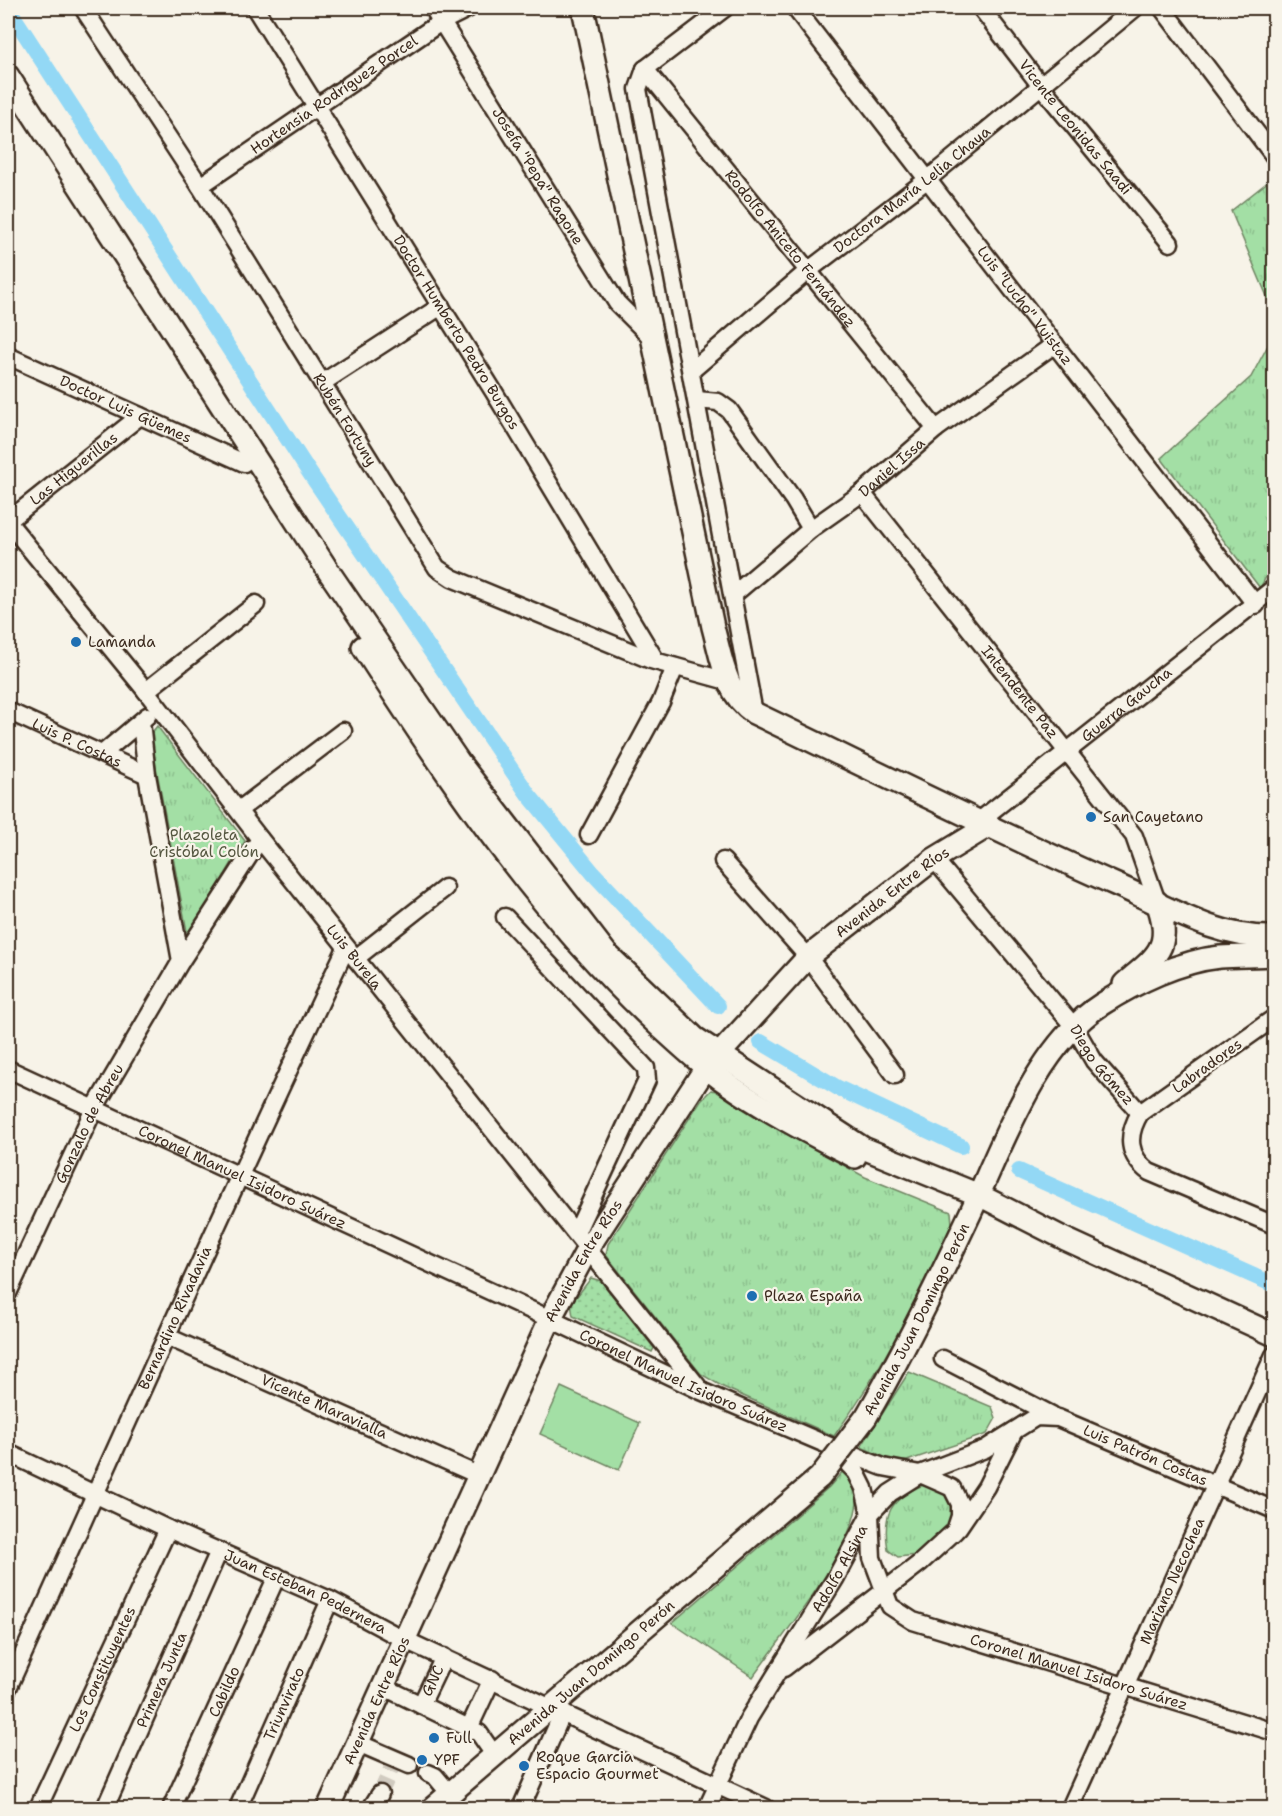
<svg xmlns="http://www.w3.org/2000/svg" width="1282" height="1816" viewBox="0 0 1282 1816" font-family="'Shantell Sans',sans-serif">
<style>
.grass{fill:url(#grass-dots);stroke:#6f8462;stroke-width:1.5}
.park{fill:url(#park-tufts);stroke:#6f8462;stroke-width:1.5}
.pitch{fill:#a3dfa5;stroke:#6f8462;stroke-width:1.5}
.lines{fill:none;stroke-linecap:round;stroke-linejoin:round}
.canal{stroke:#93d8f5;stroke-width:16}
.minor-tunnel{stroke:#d1cbc0;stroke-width:16;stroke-dasharray:16 8;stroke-linecap:butt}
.minor-casing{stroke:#3b2a1e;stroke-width:21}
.major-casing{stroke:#3b2a1e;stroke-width:26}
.minor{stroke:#f7f3e8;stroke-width:16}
.major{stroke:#f7f3e8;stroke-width:21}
.major-bridge-casing{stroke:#3b2a1e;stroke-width:26;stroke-linecap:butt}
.major-bridge{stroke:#f7f3e8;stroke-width:21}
.poi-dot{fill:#1f6fb2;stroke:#f7f3e8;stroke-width:2}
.labels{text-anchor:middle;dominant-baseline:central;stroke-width:4.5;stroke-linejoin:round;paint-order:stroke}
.street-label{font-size:15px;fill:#3b2a1e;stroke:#f7f3e8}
.poi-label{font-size:15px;fill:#3b2a1e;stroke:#f7f3e8;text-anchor:start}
.park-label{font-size:15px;fill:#555740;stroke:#f7f3e8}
</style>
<defs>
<pattern id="grass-dots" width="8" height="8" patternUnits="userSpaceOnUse" patternTransform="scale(1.5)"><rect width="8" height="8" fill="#a3dfa5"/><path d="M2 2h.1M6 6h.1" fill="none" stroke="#8dc08e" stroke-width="1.8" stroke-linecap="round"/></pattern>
<pattern id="park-tufts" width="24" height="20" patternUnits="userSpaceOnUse" patternTransform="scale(1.5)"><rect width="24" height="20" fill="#a3dfa5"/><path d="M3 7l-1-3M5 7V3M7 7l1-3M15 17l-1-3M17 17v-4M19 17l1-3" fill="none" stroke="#8dc08e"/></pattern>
</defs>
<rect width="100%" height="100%" fill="#f7f3e8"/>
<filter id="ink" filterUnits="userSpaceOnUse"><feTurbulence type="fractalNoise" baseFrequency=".0167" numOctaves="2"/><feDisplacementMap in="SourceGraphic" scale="12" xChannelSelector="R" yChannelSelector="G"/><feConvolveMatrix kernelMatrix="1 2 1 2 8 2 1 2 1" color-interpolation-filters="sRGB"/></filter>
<g filter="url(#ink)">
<path class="grass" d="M591 1278 601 1281 654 1348 652 1352 573 1316 571 1304Z"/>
<g class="park">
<path d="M1274 177V313L1231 211Z"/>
<path d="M1274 334V541L1273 564 1260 588 1161 458 1251 377Z"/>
<path d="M157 726 245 841 188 937 150 735Z"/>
<path d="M711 1090 722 1092 792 1137 865 1177 951 1212 952 1224C918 1298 882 1370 834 1436L723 1387 701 1374 606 1255 608 1244 701 1100Z"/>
<path d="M909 1372 992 1407 996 1418 987 1434 907 1461H894L861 1447Z"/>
<path d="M845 1469C847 1472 852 1476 854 1479 877 1526 779 1639 753 1677L672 1623 829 1487Z"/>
<path d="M923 1485C949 1494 954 1495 952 1524L916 1555 898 1557 888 1550C882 1514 890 1499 923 1485Z"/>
</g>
<path class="pitch" d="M561 1387 640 1423 619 1470 540 1434Z"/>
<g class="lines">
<g class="canal">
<path d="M8 8 311 475 528 794 593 873 718 1006"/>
<path d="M761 1042 838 1088 961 1146"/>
<path d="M1019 1171 1274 1285"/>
</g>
<path class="minor-tunnel" d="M380 1794 393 1765"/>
<g class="minor-casing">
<g id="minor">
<path id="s1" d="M83 8 200 186 437 568 452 578 651 660 727 681"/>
<path id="s2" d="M255 8 494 392 656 661"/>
<path id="s3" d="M433 8 617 303 652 338"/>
<path id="s4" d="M795 8 1256 605"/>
<path id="s5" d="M981 8 1041 86 1170 243"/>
<path d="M1162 8 1274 156"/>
<path d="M645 69 638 89 754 713"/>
<path id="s6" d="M645 69 936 429"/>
<path d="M645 69 725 8"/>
<path id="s7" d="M200 186 441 22 469 8"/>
<path id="s8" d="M8 356 244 463"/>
<path id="s9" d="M691 371 809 270 928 179 1135 8"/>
<path d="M322 383 441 306"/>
<path d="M697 400 718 402 729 410 793 499 811 529"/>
<path id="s10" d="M862 493 1134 836 1157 902"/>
<path id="s11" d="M8 521 140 416"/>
<path id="s12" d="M8 522 146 691 260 839 699 1388"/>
<path id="s13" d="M733 595 811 529 862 493 936 429 1055 344"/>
<path d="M146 691 256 604"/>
<path id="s14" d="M8 711 147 775"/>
<path d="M141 722 147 775 181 961"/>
<path d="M102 754 147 716"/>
<path d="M239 810 343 731"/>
<path id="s15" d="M979 821 1274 588"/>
<path d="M589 835 661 702 675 667"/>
<path id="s16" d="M934 859 1075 1028 1094 1061 1140 1113"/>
<path d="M723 861 808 957 895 1075"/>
<path d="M505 917 646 1068 647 1080 576 1233"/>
<path d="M356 958 445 888"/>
<path d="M1274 1018 1140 1113C1126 1136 1128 1156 1149 1172L1274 1225"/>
<path id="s17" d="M8 1069 550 1319 701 1391 830 1446 856 1472 864 1488 870 1514 872 1558 890 1606 913 1621 1274 1732"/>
<path id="s18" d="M8 1293 94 1109 181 961 260 839"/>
<path id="s19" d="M168 1337 480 1476"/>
<path d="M943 1359 1052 1415"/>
<path id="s20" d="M8 1453 168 1529 330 1600 403 1639 766 1808"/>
<path d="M958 1528 986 1487 1014 1431"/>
<path d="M784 1668 920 1563 955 1531 960 1516V1504L952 1488 920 1474 883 1467 839 1450"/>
<path d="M384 1687 479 1733 495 1756"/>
<path id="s21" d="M8 1688C119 1441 230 1193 346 948"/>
<path id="s22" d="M421 1705 444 1657"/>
<path d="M469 1728 492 1679"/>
<path d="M358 1743 409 1765"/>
<path d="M428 1773 435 1776 450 1794"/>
<path id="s23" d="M38 1808 168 1529"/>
<path id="s24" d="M105 1808 219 1551"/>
<path id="s25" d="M171 1808 277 1576"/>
<path id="s26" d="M238 1808 330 1600"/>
<path d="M371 1808 380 1794"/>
<path d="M521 1808 563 1712"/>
<path id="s27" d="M707 1808 749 1718 835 1579 870 1514 890 1493 920 1474 985 1449 1036 1417 1058 1418 1274 1510"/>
<path id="s28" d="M1070 1808 1274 1355"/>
</g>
</g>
<g class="major-casing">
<g id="major">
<path d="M583 8 713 627C722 660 725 693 754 713 875 771 994 831 1117 885 1167 907 1218 939 1274 937"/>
<path d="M8 76 329 572 461 765 606 953 695 1038 863 1148 979 1195 1065 1239 1274 1335"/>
<path d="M363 647C450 782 541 917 659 1026 680 1045 702 1066 725 1082 766 1111 811 1134 855 1157"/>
<path d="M1124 984C1156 956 1174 948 1157 902"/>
<path id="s29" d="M866 1417C904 1352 936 1286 968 1218 1001 1149 1035 1047 1102 1004 1135 983 1180 961 1220 957 1238 956 1256 956 1274 955"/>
<path id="s30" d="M328 1808 550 1319 588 1248 703 1072 808 957 934 859 990 825"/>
<path id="s31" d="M433 1808 820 1477"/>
</g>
</g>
<use href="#minor" class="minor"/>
<use href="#major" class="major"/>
<g class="major-bridge-casing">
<path id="major-bridge" d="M820 1477 866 1417"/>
</g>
<use href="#major-bridge" class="major-bridge"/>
</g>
</g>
<g class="poi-dot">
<circle cx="76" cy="642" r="6"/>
<circle cx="1091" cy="817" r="6"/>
<circle cx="752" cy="1296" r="6"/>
<circle cx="434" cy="1738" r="6"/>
<circle cx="422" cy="1760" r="6"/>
<circle cx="524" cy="1766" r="6"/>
</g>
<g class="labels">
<g class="street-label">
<text stroke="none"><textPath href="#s7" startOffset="162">Hortensia Rodríguez Porcel</textPath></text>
<text stroke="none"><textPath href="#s5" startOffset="152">Vicente Leonidas Saadi</textPath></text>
<text stroke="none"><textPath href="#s3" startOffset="198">Josefa "Pepa" Ragone</textPath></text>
<text stroke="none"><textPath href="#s9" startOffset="286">Doctora María Lelia Chaya</textPath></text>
<text stroke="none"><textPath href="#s6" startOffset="231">Rodolfo Aniceto Fernández</textPath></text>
<text stroke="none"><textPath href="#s4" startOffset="376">Luis "Lucho" Vuistaz</textPath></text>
<text stroke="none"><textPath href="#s2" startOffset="382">Doctor Humberto Pedro Burgos</textPath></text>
<text stroke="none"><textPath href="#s8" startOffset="129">Doctor Luis Güemes</textPath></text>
<text stroke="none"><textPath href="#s1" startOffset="488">Rubén Fortuny</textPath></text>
<text stroke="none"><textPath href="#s13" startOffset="204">Daniel Issa</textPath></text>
<text stroke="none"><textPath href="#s11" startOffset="84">Las Higuerillas</textPath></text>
<text stroke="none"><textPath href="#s10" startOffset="254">Intendente Paz</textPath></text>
<text stroke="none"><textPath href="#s15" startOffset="188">Guerra Gaucha</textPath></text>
<text stroke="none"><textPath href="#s14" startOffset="76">Luis P. Costas</textPath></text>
<text stroke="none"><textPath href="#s30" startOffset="1090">Avenida Entre Ríos</textPath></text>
<text stroke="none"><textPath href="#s12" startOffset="556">Luis Burela</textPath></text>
<text stroke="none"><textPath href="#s16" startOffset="266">Diego Gómez</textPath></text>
<text transform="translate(1207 1066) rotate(-36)">Labradores</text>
<text stroke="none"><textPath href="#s18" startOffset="188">Gonzalo de Abreu</textPath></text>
<text stroke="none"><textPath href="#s17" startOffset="258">Coronel Manuel Isidoro Suárez</textPath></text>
<text stroke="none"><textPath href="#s30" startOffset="604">Avenida Entre Ríos</textPath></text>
<text stroke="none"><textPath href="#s21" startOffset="406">Bernardino Rivadavia</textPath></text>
<text stroke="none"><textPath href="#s29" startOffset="110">Avenida Juan Domingo Perón</textPath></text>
<text stroke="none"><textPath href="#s17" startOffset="744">Coronel Manuel Isidoro Suárez</textPath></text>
<text stroke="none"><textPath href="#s19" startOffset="171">Vicente Maravialla</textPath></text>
<text stroke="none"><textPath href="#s27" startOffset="648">Luis Patrón Costas</textPath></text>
<text stroke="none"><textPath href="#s27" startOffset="274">Adolfo Alsina</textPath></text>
<text stroke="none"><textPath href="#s28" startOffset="249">Mariano Necochea</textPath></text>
<text stroke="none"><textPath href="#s20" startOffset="328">Juan Esteban Pedernera</textPath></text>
<text stroke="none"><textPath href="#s23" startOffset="153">Los Constituyentes</textPath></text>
<text stroke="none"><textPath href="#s31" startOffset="208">Avenida Juan Domingo Perón</textPath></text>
<text stroke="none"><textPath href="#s17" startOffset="1282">Coronel Manuel Isidoro Suárez</textPath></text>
<text stroke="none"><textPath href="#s24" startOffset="140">Primera Junta</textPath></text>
<text stroke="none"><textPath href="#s22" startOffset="27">GNC</textPath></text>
<text stroke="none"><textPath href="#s25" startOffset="128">Cabildo</textPath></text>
<text stroke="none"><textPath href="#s30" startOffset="118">Avenida Entre Ríos</textPath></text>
<text stroke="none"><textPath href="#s26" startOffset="114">Triunvirato</textPath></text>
</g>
<g class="poi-label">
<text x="88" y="642">Lamanda</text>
<text x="1103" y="817">San Cayetano</text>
<text x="764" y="1296">Plaza España</text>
<text x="446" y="1738">Full</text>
<text x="536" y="1757">Roque Garcia<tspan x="536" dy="17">Espacio Gourmet</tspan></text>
<text x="434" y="1760">YPF</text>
</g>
<g class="park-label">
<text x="204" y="835">Plazoleta<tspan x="204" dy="17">Cristóbal Colón</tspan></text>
</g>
</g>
<rect width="1282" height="1816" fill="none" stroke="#f7f3e8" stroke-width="30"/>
<rect x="15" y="15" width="1252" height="1786" fill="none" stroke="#3b2a1e" stroke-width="2" filter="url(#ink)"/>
</svg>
